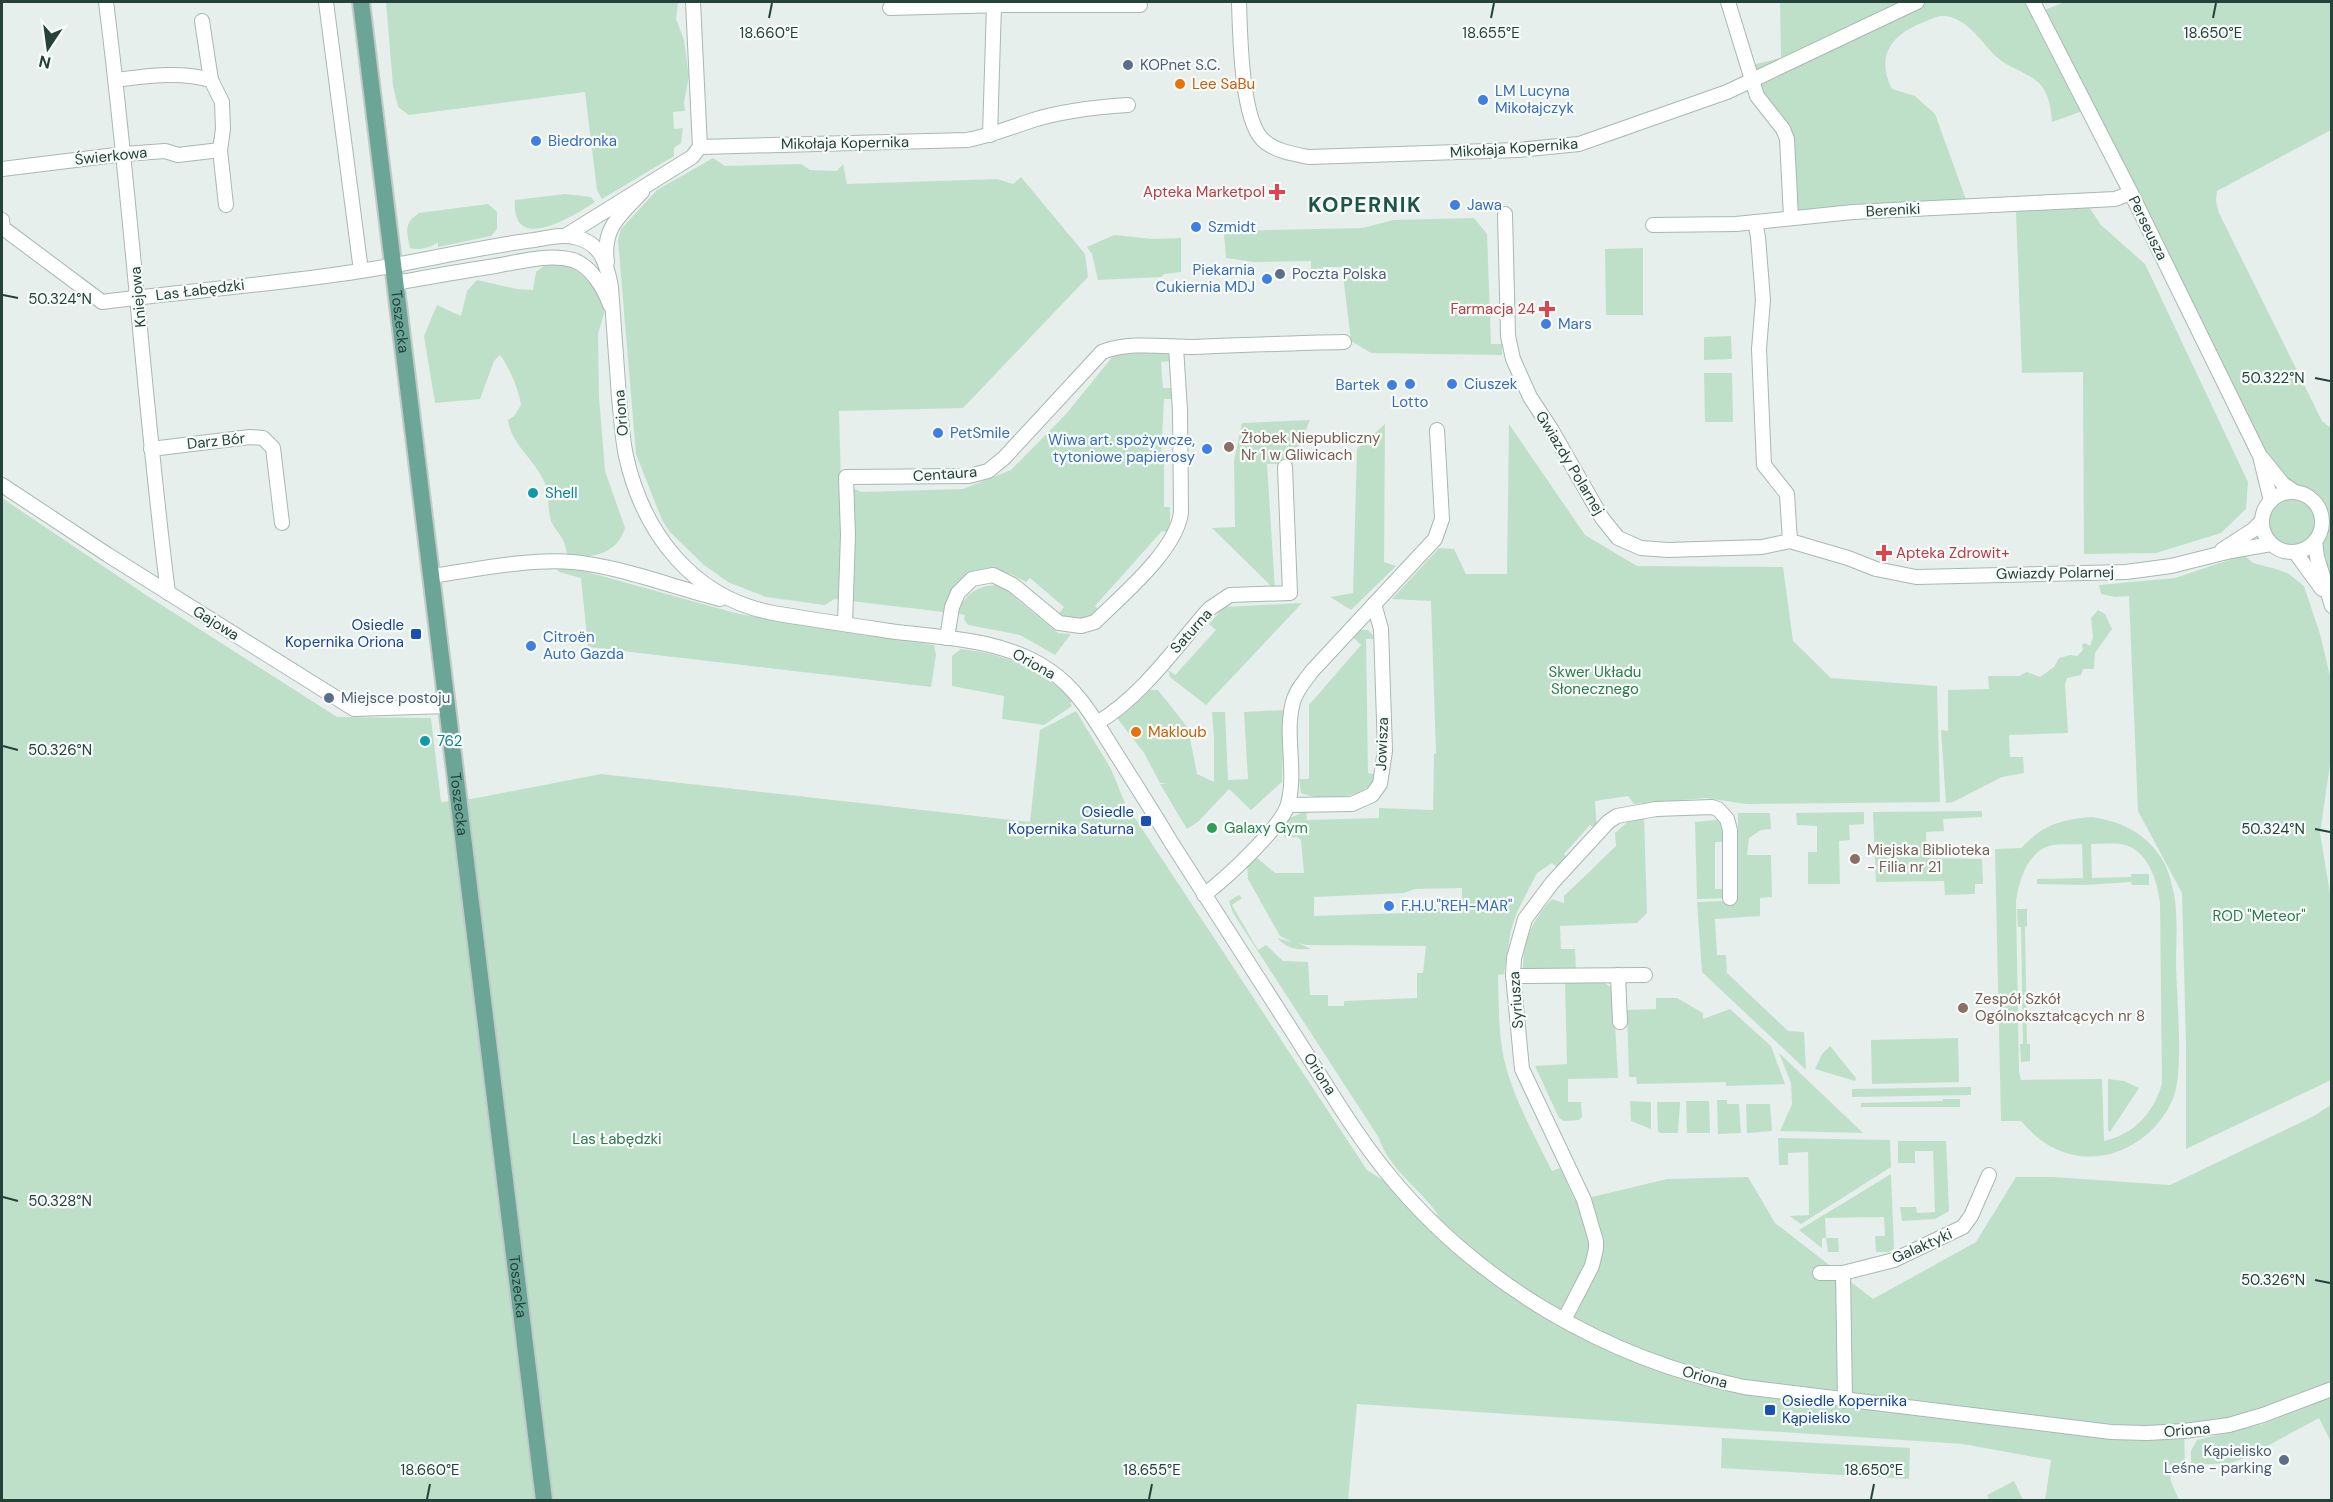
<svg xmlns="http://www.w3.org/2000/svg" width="2333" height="1502" viewBox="0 0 2333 1502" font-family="'DM Sans',sans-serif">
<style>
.green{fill:#bfe0c8;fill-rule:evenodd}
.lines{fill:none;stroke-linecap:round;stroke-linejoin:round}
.minor-casing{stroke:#a8b8b2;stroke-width:16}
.major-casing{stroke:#c2cac8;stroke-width:20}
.minor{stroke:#fff;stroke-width:14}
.major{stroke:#6aa596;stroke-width:16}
.ticks{fill:none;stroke:#24423a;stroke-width:2}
.service-dot{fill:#5c6f8a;stroke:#f7fbf9;stroke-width:2}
.food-dot{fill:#e8710a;stroke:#f7fbf9;stroke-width:2}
.shop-dot{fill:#3f7fe0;stroke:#f7fbf9;stroke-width:2}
.health-dot{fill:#e0444e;stroke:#f7fbf9;stroke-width:2}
.education-dot{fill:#8d6e63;stroke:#f7fbf9;stroke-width:2}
.culture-dot{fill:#0f9aa8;stroke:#f7fbf9;stroke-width:2}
.transit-dot{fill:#1a4fb4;stroke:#f7fbf9;stroke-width:2}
.leisure-dot{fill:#2e9e5b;stroke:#f7fbf9;stroke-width:2}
.labels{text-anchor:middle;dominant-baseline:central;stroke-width:4.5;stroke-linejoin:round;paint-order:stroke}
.service-label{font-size:15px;fill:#4e5e75;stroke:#f7fbf9;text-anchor:start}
.food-label{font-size:15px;fill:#c56008;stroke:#f7fbf9;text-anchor:start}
.shop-label{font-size:15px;fill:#366cbe;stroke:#f7fbf9;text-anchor:start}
.street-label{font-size:15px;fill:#24423a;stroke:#f7fbf9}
.health-label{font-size:15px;fill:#be3a42;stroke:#f7fbf9;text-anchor:end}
.education-label{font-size:15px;fill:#785e54;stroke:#f7fbf9;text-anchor:start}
.culture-label{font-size:15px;fill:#0d838f;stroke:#f7fbf9;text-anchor:start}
.transit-label{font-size:15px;fill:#164399;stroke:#f7fbf9;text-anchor:end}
.park-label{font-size:15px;fill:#2d7a4b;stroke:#f7fbf9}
.leisure-label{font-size:15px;fill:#27864d;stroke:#f7fbf9;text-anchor:start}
.district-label{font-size:21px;font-weight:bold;letter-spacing:1.5px;fill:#1f5548;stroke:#f7fbf9}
.ticks-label{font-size:15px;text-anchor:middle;fill:#24423a;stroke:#f7fbf9;stroke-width:4.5;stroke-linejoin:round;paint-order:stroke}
</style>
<rect width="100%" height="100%" fill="#e6efeb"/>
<g class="green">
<path d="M386 2H678L676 19 684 40 689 76 684 102 685 111 673 112 674 129 683 128 681 143 674 148V156L602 199 597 190 585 92 409 115 398 107 393 86Z"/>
<path d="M1780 2H2033L2039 12 2065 2H2331V130L2217 191 2216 201 2219 213 2322 421 2331 428V606L2295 552C2276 551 2259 539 2261 519 2262 513 2267 507 2267 501 2267 495 2266 488 2266 482L2088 109 2052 122C2051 109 2049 93 2039 83 2029 74 2014 69 2003 62 1983 48 1973 21 1946 16 1939 15 1932 19 1924 22 1893 34 1875 54 1892 89L1915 96 1935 114 1968 205 1791 217 1787 139 1757 96 1748 66 1781 58Z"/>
<path d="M713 158 725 166 801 164 810 170 837 171 843 164 847 184 997 179 1013 184 1021 177 1085 254 1088 277 963 408 839 411 841 484 862 492 963 489 1011 470 1066 414 1114 355 1170 351V361L1161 362 1163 388H1171L1172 399H1164L1161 459 1164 460V507H1170V523L1167 532 1162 531 1095 606 1100 611C1088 623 1072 620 1057 616L1064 607 1030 578 1026 582 1011 574 988 569 958 583 943 612 834 599 825 605 766 597 728 582 704 565 670 532 662 520 636 454 618 240 621 229 657 190Z"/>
<path d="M565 194 591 197 595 202C572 217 511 255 515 200Z"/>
<path d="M488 204 497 212V229L491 236 438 247V242C432 247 418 251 410 248 407 231 403 224 419 213Z"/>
<path d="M2089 207 2101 225 2145 264 2248 482 2246 509 2221 533 2156 553 2084 554 2083 372 2022 373 2016 211Z"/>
<path d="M1474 218 1487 234 1491 344H1502V355L1371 353 1351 341 1342 267H1323V274L1311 273V261L1254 262 1226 258 1224 234 1230 231 1363 228 1393 220Z"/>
<path d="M1114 235 1153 239 1181 238V272L1164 274 1161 277 1098 280 1092 254 1087 247Z"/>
<path d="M1643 248V315H1606L1605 249Z"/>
<path d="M548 263H562L577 267 597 288 605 310 598 334 599 397 605 471 625 528C617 555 592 558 568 556 566 550 565 543 562 538 557 530 552 526 550 517 547 504 550 494 544 481 534 459 511 444 508 420L514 416 521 405C519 390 509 367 500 355L494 361 480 399 435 403 424 336 437 305 461 316 467 291 477 280 517 289 533 290 536 272Z"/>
<path d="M1731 336 1732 359 1704 360V337Z"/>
<path d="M1704 373H1732L1733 422H1705Z"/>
<path d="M1310 420 1292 464H1267L1275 590 1212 528 1235 527 1234 461 1242 423Z"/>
<path d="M1385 424 1384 562 1396 566 1351 610 1330 597 1353 593 1357 449Z"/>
<path d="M1509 424 1585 535 1637 566 1783 567 1793 641 1831 678 1937 686 1940 802 1747 804 1705 798 1634 804 1628 796 1595 801 1597 830 1590 825 1564 854 1569 859 1559 869 1552 863 1537 873 1517 912 1511 930 1504 974 1498 975C1499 1002 1498 1031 1504 1059 1513 1098 1534 1134 1552 1171L1560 1168 1575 1201 1667 1179 1748 1177 1775 1223 1873 1299 1976 1242 2016 1177H2053L2170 1185 2312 1117 2331 1105V1381L2272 1404 2184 1431 2185 1464 2169 1465 2171 1482 2179 1500H2045L2051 1460 1963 1444 1357 1404 1348 1500H2V498L146 595 337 717 431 718 441 802 471 799 601 774 1030 822 1040 730 1076 711 1111 769 1125 803 1367 1170 1439 1216C1422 1190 1389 1170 1379 1138L1233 913 1229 901 1239 895 1242 898 1232 905 1258 950 1266 945 1283 961 1308 962 1310 995H1328V1006H1344V1001L1417 998V973H1423L1426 946H1429L1306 945 1298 943 1311 949C1295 950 1288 949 1277 938L1292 942 1280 936 1248 879 1247 865 1255 856 1275 873H1304L1301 840 1297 837 1286 838 1278 829 1290 818 1306 811 1307 820 1379 818V808L1433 810 1434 754 1436 753 1431 601 1392 599 1439 548 1454 549 1466 574H1507ZM1462 888V907L1405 909 1404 913 1314 916V897L1404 893 1415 889Z"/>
<path d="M2244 555 2253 563 2276 569 2289 574 2304 586 2320 634 2331 680V758L2320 833 2331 899V1080L2186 1149V1044L2182 893 2138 811 2129 596 2115 597 2101 594 2099 585 2175 578Z"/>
<path d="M556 567 580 570 739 614 934 645 936 655 931 687 588 647 581 578 559 572Z"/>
<path d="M995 585 1005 589 1058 633 1071 634 1055 655 1020 635 968 625 964 619 965 615 956 613C967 595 973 587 995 585Z"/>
<path d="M1302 603 1206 705 1170 677 1168 670 1175 675 1216 630 1209 624 1224 607Z"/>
<path d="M2098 610 2105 614 2112 629 2095 653 2094 669H2083L2081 675 2067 678 2065 684 2068 733 2009 735 2010 757H2023L2024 773 2002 777 1953 802 1946 803 1941 730 1948 731V690L1989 689 1988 676H2019L2027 672 2040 677 2054 667 2059 658 2071 655 2077 656 2083 650 2082 645 2085 643 2090 646 2093 637 2091 618Z"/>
<path d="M1360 630H1368L1374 636V639H1366L1368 773 1377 775C1375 779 1372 784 1368 787 1352 800 1319 800 1301 793L1299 779H1309V705L1361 645 1353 637Z"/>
<path d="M961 649C1005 654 1041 668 1073 701L1070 703 1072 706 1044 725 1002 719 1004 696 952 686V656Z"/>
<path d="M1148 690H1158L1188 728 1197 774 1214 782V738L1212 712H1225L1228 780 1248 779 1244 712 1284 710 1282 782 1251 810 1229 789 1199 821 1187 829 1160 784 1169 783H1160L1144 753 1117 718Z"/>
<path d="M1982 811V817L1943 819 1944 831 1926 832 1927 858 1982 859 1983 884H1975V894L1945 895 1944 881 1876 882 1873 812Z"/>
<path d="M1864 812V824L1849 825 1850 840 1839 841 1840 884H1808V852H1817V826L1797 825 1796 813Z"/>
<path d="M1738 813H1770L1771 829 1761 830 1749 838 1747 855H1771L1772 897 1760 898V916L1715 919 1717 955H1726L1727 973 1788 1031 1804 1032 1806 1070 1702 972 1697 902 1730 901V898L1697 899 1695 822 1727 819 1730 842H1715V889H1730L1731 898H1738Z"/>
<path d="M2091 817C2119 821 2143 831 2160 856 2168 867 2171 881 2174 894 2178 918 2176 943 2176 967 2177 998 2184 1074 2173 1099 2153 1145 2099 1172 2052 1147 2040 1141 2030 1131 2021 1121H2001L1995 849 2021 848C2043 825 2059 820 2091 817ZM2091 844C2101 844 2111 843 2120 844 2147 847 2158 881 2160 904L2162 1084C2153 1114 2134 1134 2104 1141L2102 1079 2021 1080 2019 1072 2016 901C2019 881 2027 853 2049 846 2059 843 2072 845 2082 844L2083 878 2037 879V884L2084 885 2131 882 2132 885H2149V874H2131V877L2092 878Z"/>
<path d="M1644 818 1647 913 1637 923 1560 926 1561 949H1575L1576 969 1523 970C1522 943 1533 918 1552 899L1564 903V896L1616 846 1615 833 1631 819Z"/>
<path d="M2017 909H2027V926L2025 927 2027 1044H2030V1061L2021 1062 2020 1044H2023L2021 927H2018Z"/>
<path d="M1602 981 1613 989 1618 1078 1568 1079V1102H1581L1582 1117 1579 1120 1564 1121 1559 1118 1535 1066 1567 1064 1565 982Z"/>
<path d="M1656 998H1677L1703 1013V1019L1730 1009 1771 1046 1785 1084 1726 1086V1082L1637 1084 1636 1077H1629L1627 1010 1656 1009Z"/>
<path d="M1958 1038 1959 1082 1872 1084 1871 1040Z"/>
<path d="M1830 1046 1856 1078 1855 1081 1815 1069 1822 1054Z"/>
<path d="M1779 1053 1863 1133 1780 1131 1792 1104 1791 1083Z"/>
<path d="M2108 1079 2124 1081 2139 1088 2110 1132 2108 1130Z"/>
<path d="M1971 1087V1095L1852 1097V1089Z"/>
<path d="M1943 1099H1960V1107H1861V1103L1943 1101Z"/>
<path d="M1717 1100H1727V1104H1739L1741 1133 1718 1134Z"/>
<path d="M1630 1101 1651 1102V1129L1631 1121Z"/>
<path d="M1686 1101H1709L1710 1133H1687Z"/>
<path d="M1657 1102H1680L1678 1133H1660L1658 1131Z"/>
<path d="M1746 1104H1770L1772 1131 1747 1133Z"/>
<path d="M1778 1138 1890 1140 1891 1167 1801 1224 1790 1216 1809 1215 1808 1152 1788 1153V1165H1779Z"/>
<path d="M1898 1141H1946L1949 1211 1935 1219 1902 1221 1900 1207H1916L1917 1213 1935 1212 1933 1151H1915V1163H1898Z"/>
<path d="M1891 1174 1894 1249 1889 1252H1876L1875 1236H1885L1884 1217 1825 1218 1826 1238H1838L1839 1252H1828L1826 1238H1822V1248L1799 1230Z"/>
<path d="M2331 1398V1442L2319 1418 2245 1458 2230 1463 2191 1465V1451L2197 1440 2263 1424Z"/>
<path d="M1722 1438 1910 1448 1909 1479 1721 1468Z"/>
<path d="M2014 1481 2023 1500H1989L1987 1495Z"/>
</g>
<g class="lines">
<g class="minor-casing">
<g id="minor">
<path d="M106 2C131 198 143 396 168 593"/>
<path d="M326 2 361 271"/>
<path d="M693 2 700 147"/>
<path d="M1239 2C1240 32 1241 117 1262 139 1274 151 1293 154 1309 157L1518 150 1579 144 1727 92 1917 2"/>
<path d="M1728 2 1757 96 1783 129 1787 139 1791 217"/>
<path d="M2033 2 2131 193 2260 456 2271 501"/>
<path d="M890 8 1003 5H1140"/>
<path d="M202 21 211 80"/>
<path d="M990 135 994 5"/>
<path d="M220 150 226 205"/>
<path d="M2 169 124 154 165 151 178 155 220 150 223 129 222 102 211 80C180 71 147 76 116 80"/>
<path d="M1505 214 1508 336 1513 359 1530 397 1551 429 1602 518 1618 538 1641 548 1668 550 1762 547 1790 541 1848 558 1876 569 1916 577 2126 572 2171 566 2231 551 2271 544"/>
<path d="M2 220 3 228 102 302C192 290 283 284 373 269 426 260 480 247 534 240 546 238 561 234 574 237 601 242 607 264 611 287 614 324 616 360 619 397 621 417 622 437 626 456 643 533 693 598 773 613 814 620 856 626 897 632 949 638 1005 640 1049 670 1079 690 1096 722 1115 752 1134 782 1153 812 1171 842 1211 905 1252 968 1292 1031 1323 1079 1352 1130 1388 1174 1477 1283 1606 1359 1744 1387L2111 1432 2147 1433 2184 1431 2229 1425 2263 1415 2332 1389"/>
<path d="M1755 222 1758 237 1763 300 1759 349 1764 465 1787 494 1790 541"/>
<path d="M1653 225 1736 224 1853 212 2115 199 2131 193"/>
<path d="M565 236 692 157 700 147 967 140C989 136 1009 128 1030 121 1061 111 1095 107 1128 105"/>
<path d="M607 262C602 228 620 215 642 192"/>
<path d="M395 283C429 277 462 271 495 266 519 262 549 253 573 260 591 266 604 288 610 305"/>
<path d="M151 449 250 437 263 438 273 448 282 523"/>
<path d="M2262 458 2283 484 2295 492"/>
<path d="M2 485 108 555 354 709 447 706"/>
<circle cx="2292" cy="522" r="30"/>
<path d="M2315 541 2317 557 2332 606"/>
<path d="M2222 550 2253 530 2261 522"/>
<path d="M2295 552 2322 589"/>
<path d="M431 576C475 570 530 558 573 562 623 567 672 587 720 599"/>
<path d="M845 624 848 535 846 477 969 476 988 471 1004 458 1102 352C1130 341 1165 347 1194 347 1244 345 1294 343 1344 342"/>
<path d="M947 638 952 607 958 593 972 579 993 575 1013 585 1059 623 1081 626 1095 622C1122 595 1177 550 1181 512L1180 411 1176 347"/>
<path d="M1097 723C1142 696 1175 648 1209 609L1230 595 1290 593 1285 467"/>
<path d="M1288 805 1352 804 1372 795 1380 784 1385 751 1381 629 1374 604"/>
<path d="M1204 895C1225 879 1282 827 1288 804 1297 771 1284 735 1293 702 1296 690 1305 681 1312 671L1435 539 1442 519 1437 430"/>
<path d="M1618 975 1620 1022"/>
<path d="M1513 976 1645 975"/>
<path d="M1820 1273H1843"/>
<path d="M1564 1320 1592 1266 1596 1249V1241L1584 1200 1522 1069 1513 975 1514 958 1525 919 1552 883 1608 822 1617 816 1656 809 1712 807 1718 809 1727 819 1730 830V898"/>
<path d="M1845 1401 1843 1273 1894 1260 1963 1227 1971 1216 1989 1175"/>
</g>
</g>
<g class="major-casing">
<g id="major">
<path id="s1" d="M361 2 544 1500"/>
</g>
</g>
<use href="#minor" class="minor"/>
<use href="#major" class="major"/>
</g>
<path class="ticks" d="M769 18 772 3M1491 18 1494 3M2213 18 2216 3M3 295 18 298M2315 378 2330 381M3 746 18 750M2315 829 2330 832M3 1197 18 1201M2315 1280 2330 1283M427 1499 430 1484M1149 1499 1152 1484M1871 1499 1874 1484"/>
<g class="service-dot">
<circle cx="1128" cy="65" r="6"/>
<circle cx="1280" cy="274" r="6"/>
<circle cx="329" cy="698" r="6"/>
<circle cx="2284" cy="1460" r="6"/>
</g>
<g class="food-dot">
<circle cx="1180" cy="84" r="6"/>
<circle cx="1136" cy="732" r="6"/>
</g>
<g class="shop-dot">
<circle cx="1483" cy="100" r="6"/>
<circle cx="536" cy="141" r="6"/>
<circle cx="1455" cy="205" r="6"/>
<circle cx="1196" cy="227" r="6"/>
<circle cx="1267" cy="279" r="6"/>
<circle cx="1546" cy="324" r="6"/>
<circle cx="1410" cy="384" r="6"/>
<circle cx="1452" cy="384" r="6"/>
<circle cx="1392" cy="385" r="6"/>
<circle cx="938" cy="433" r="6"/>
<circle cx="1207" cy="449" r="6"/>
<circle cx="531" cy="646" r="6"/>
<circle cx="1389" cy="906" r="6"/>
</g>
<g class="health-dot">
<path d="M1274 183h6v6h6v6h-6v6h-6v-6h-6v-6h6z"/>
<path d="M1544 300h6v6h6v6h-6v6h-6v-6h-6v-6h6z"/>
<path d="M1881 544h6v6h6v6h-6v6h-6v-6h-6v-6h6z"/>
</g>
<g class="education-dot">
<circle cx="1229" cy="447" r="6"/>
<circle cx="1855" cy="859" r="6"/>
<circle cx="1963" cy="1008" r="6"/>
</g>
<g class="culture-dot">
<circle cx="533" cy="493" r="6"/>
<circle cx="425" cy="741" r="6"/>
</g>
<g class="transit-dot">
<rect x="410" y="628" width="12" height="12" rx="3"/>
<rect x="1140" y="815" width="12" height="12" rx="3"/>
<rect x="1764" y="1404" width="12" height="12" rx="3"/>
</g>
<circle class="leisure-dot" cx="1212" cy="828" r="6"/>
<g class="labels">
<g class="service-label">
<text x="1140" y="65">KOPnet S.C.</text>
<text x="1292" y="274">Poczta Polska</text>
<text x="341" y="698">Miejsce postoju</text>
<text x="2272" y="1451" text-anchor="end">Kąpielisko<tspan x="2272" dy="17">Leśne - parking</tspan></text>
</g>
<g class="food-label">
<text x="1192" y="84">Lee SaBu</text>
<text x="1148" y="732">Makloub</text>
</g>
<g class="shop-label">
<text x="1495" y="91">LM Lucyna<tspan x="1495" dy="17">Mikołajczyk</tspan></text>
<text x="548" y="141">Biedronka</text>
<text x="1467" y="205">Jawa</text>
<text x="1208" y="227">Szmidt</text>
<text x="1255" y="270" text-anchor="end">Piekarnia<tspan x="1255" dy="17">Cukiernia MDJ</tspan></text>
<text x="1558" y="324">Mars</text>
<text x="1464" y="384">Ciuszek</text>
<text x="1380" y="385" text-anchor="end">Bartek</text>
<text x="1410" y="402" text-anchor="middle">Lotto</text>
<text x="950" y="433">PetSmile</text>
<text x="1195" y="440" text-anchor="end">Wiwa art. spożywcze,<tspan x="1195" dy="17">tytoniowe papierosy</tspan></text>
<text x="543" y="637">Citroën<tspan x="543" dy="17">Auto Gazda</tspan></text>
<text x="1401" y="906">F.H.U."REH-MAR"</text>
</g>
<g class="street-label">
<text transform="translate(845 143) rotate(-1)">Mikołaja Kopernika</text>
<text transform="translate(1514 148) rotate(-4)">Mikołaja Kopernika</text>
<text transform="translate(111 156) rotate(-6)">Świerkowa</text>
<text transform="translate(1893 210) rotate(-3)">Bereniki</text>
<text transform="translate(2148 228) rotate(64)">Perseusza</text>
<text transform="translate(200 290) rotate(-7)">Las Łabędzki</text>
<text transform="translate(138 297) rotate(-95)">Kniejowa</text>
<text stroke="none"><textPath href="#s1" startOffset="322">Toszecka</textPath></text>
<text transform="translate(621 413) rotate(-95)">Oriona</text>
<text transform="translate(216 441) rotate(-6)">Darz Bór</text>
<text transform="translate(1570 463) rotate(59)">Gwiazdy Polarnej</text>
<text transform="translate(945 474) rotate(-4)">Centaura</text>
<text transform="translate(2055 573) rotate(-1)">Gwiazdy Polarnej</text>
<text transform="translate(216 623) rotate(32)">Gajowa</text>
<text transform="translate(1191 631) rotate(-48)">Saturna</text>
<text transform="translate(1034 664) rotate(29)">Oriona</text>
<text transform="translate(1382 744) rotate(-88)">Jowisza</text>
<text stroke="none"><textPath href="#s1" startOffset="808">Toszecka</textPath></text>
<text transform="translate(1516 1000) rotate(-94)">Syriusza</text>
<text transform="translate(1320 1074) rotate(57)">Oriona</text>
<text transform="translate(1922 1246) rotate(-24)">Galaktyki</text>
<text stroke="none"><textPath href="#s1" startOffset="1294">Toszecka</textPath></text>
<text transform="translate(1705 1377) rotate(16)">Oriona</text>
<text transform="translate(2187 1430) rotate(-5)">Oriona</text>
</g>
<g class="health-label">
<text x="1265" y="192">Apteka Marketpol</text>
<text x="1535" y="309">Farmacja 24</text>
<text x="1896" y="553" text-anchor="start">Apteka Zdrowit+</text>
</g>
<g class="education-label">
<text x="1241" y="438">Żłobek Niepubliczny<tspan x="1241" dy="17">Nr 1 w Gliwicach</tspan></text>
<text x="1867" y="850">Miejska Biblioteka<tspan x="1867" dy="17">- Filia nr 21</tspan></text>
<text x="1975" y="999">Zespół Szkół<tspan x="1975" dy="17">Ogólnokształcących nr 8</tspan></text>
</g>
<g class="culture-label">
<text x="545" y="493">Shell</text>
<text x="437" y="741">762</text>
</g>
<g class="transit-label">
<text x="404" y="625">Osiedle<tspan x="404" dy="17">Kopernika Oriona</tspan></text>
<text x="1134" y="812">Osiedle<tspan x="1134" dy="17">Kopernika Saturna</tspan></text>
<text x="1782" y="1401" text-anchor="start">Osiedle Kopernika<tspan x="1782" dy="17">Kąpielisko</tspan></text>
</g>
<g class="park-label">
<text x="1595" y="672">Skwer Układu<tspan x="1595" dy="17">Słonecznego</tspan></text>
<text x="2259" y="916">ROD "Meteor"</text>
<text x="617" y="1139">Las Łabędzki</text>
</g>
<g class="leisure-label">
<text x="1224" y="828">Galaxy Gym</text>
</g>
<g class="district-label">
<text x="1365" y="205">KOPERNIK</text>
</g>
</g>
<g class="ticks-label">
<text x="769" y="38">18.660°E</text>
<text x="1491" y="38">18.655°E</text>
<text x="2213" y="38">18.650°E</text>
<text x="60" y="304">50.324°N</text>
<text x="2273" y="383">50.322°N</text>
<text x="60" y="755">50.326°N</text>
<text x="2273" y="834">50.324°N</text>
<text x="60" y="1206">50.328°N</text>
<text x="2273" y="1285">50.326°N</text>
<text x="430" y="1475">18.660°E</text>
<text x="1152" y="1475">18.655°E</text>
<text x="1874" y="1475">18.650°E</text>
</g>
<rect width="2333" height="1502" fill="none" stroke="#24423a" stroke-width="6"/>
<g transform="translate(48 48) rotate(193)" stroke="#f7fbf9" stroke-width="4.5" paint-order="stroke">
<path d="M0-4.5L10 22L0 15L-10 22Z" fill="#24423a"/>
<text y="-9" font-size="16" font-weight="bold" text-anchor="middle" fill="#24423a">N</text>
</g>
</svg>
